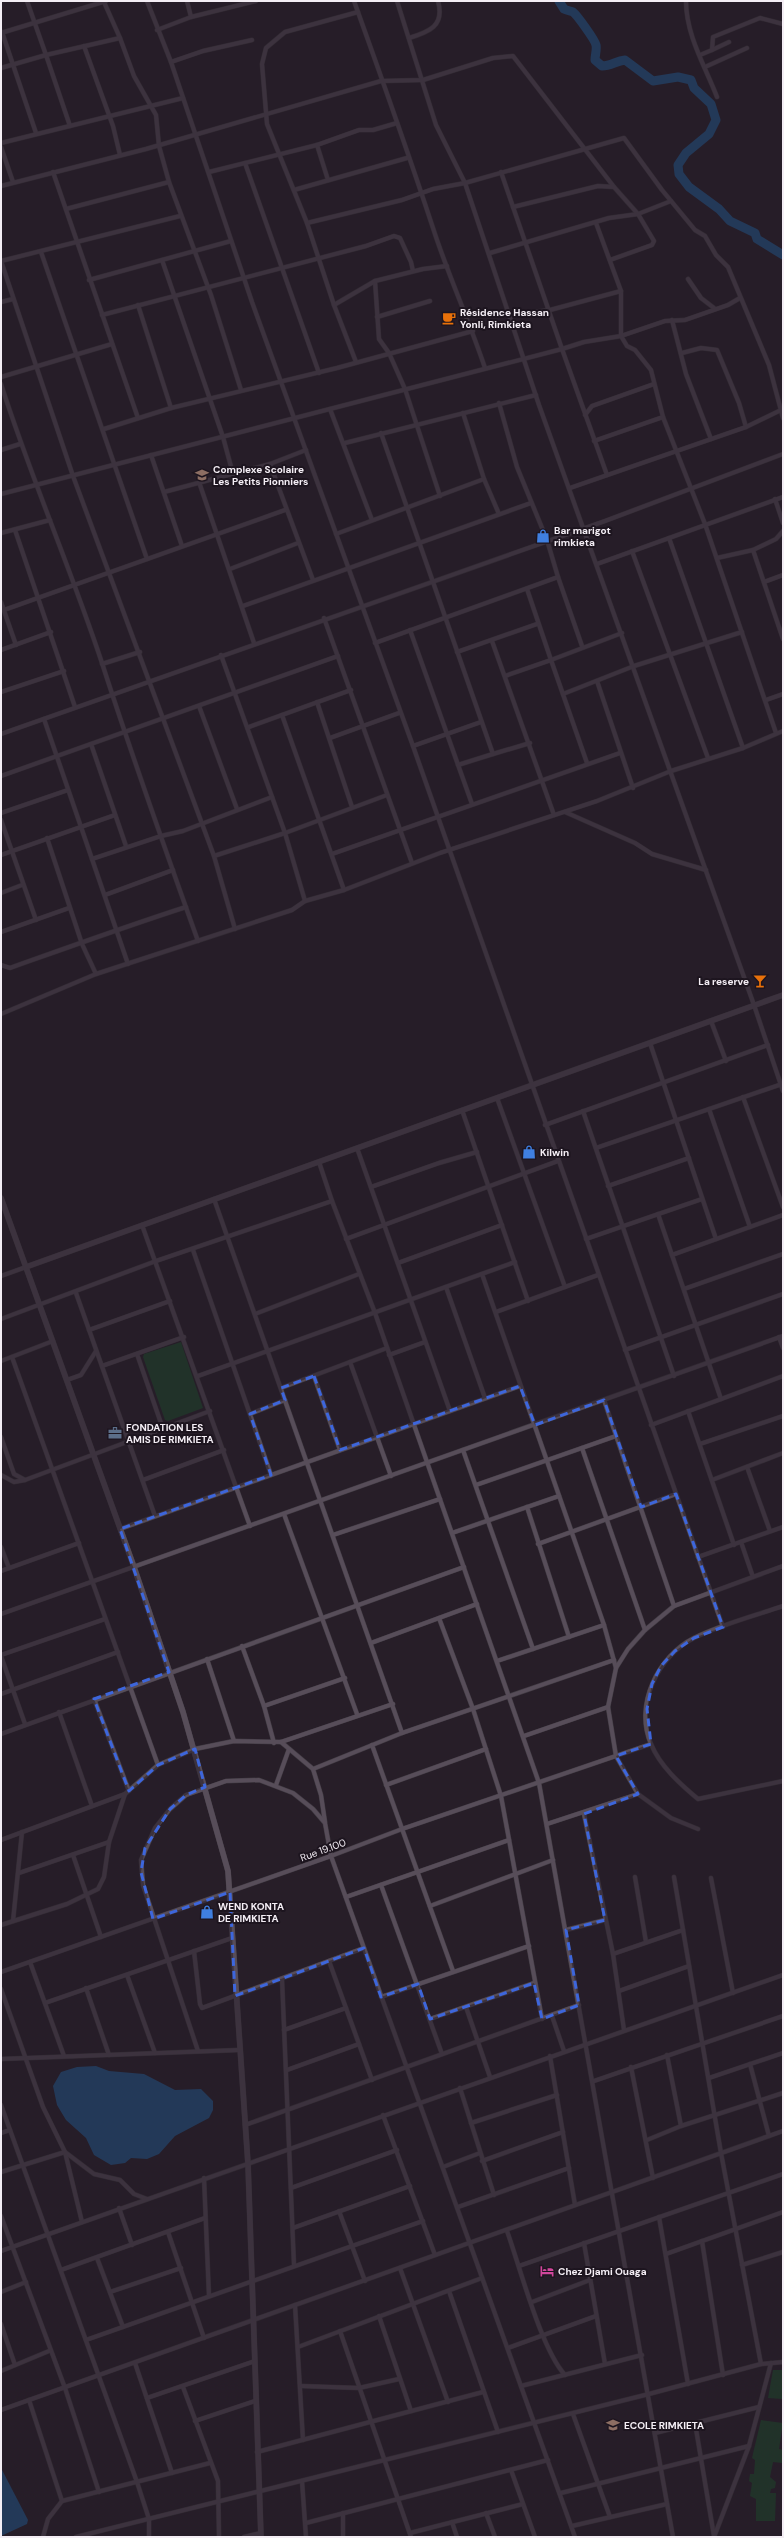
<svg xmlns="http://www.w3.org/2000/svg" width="784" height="2538" viewBox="0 0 784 2538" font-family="'DM Sans',sans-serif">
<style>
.green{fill:#1b4c2b}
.water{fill:#215b93}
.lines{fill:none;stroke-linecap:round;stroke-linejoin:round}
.river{stroke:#215b93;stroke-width:9}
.minor-casing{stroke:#413b43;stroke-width:5}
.tertiary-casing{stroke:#413b43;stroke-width:6}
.minor{stroke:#574d59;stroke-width:4}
.tertiary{stroke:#574d59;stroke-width:5.5}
.marked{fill:none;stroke:#3d66dc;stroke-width:3;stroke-dasharray:8 5;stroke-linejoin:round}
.labels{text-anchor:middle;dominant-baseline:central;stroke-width:4;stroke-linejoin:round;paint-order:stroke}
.poi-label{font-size:10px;font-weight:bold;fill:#f4eef5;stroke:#1d151f;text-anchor:start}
.street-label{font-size:10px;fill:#f4eef5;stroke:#1d151f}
</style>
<rect width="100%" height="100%" fill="#271e28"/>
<g class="green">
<path d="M181 1342 203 1408 168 1421 165 1420 143 1357 144 1354Z"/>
<path d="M773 2370H783V2399L768 2398Z"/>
<path d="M761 2420 783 2423 779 2449 783 2450 782 2463 773 2462 770 2477 776 2482 775 2488 771 2489 770 2493H776L775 2521H756V2499L750 2496 752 2483 749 2481 750 2474H754L755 2460 752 2458Z"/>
</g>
<g class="water">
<path d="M96 2066 109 2071 144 2074 175 2090 201 2089 213 2101V2110L209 2118 175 2136 159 2154 147 2159 131 2158 125 2163 111 2165 94 2155 86 2138 66 2120 57 2105 53 2086 61 2072 77 2067Z"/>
<path d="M1 2468 28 2520 27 2524 1 2536Z"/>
</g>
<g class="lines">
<path class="river" d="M559 1 564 9C566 10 570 11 573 12 577 15 595 40 596 45 597 50 595 55 595 60L602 66C611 66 616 61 625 60L653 81 678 77 691 80 694 88 711 104 716 120 709 134 686 153 678 165 679 174 689 187 719 209 730 221 755 233 757 239 783 255"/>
<g class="minor-casing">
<g id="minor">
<path d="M27 1 46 55 120 38"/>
<path d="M147 1 171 62 252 302 413 746 723 1627"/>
<path d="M187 1 191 17"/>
<path d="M354 1C381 76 408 152 433 228 448 275 469 320 485 368"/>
<path d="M397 1 436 125 465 183 539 405 754 1005 783 1091"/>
<path d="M686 1C686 35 705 66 717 97"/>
<path d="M104 2 120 38 134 76 156 115 159 146 169 182 211 295 241 390"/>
<path d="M157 30 191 17 256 1"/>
<path d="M2 32 36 133"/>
<path d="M1 33 106 1"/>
<path d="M409 38C429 32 445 26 438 1"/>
<path d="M84 46 113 126 120 155"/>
<path d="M712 50 729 42"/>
<path d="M700 55 712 50 713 37 760 18 783 24"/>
<path d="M171 62 203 51 252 40"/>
<path d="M705 67 747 48"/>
<path d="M1 68 46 55 70 126"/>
<path d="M1 143 183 98"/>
<path d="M317 145 328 180"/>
<path d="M1 147 13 182"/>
<path d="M245 163 319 373"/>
<path d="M53 172 138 418"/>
<path d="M209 172 317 145 359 130H373L397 123"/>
<path d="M501 172 562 349 584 342 621 336 665 321 685 320 728 305 740 298"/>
<path d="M1 186 146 149 381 81 423 80 493 58 513 56 614 187"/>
<path d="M294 190 407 158"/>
<path d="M513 207 598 186 614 187 638 214 654 241 652 245 610 260"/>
<path d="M66 209 169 182"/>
<path d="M307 223 402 200 433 189 465 183 624 138 662 190 695 230 705 236 716 255 728 267 769 365 783 418"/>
<path d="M596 223 621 291V336L627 346 635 350 651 370 663 417 705 524 776 733"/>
<path d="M41 252 147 559"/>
<path d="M490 253 609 218 638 214 671 201"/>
<path d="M162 260 223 437 233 474"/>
<path d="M1 261 73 476 214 856 235 929"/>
<path d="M1 261 180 216"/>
<path d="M688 279 701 298 714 308"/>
<path d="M89 280 231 241"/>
<path d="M375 281 379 339 389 353 405 389 440 496"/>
<path d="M1 302 13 299"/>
<path d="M138 305 171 408"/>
<path d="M334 305 375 281 423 269 447 266"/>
<path d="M102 315 366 246 394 236 400 238 411 262 413 271"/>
<path d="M510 315 550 310 621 291"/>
<path d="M377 317 430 301"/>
<path d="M672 320 686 374 711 439"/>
<path d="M682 353 701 348 717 350 739 403 746 427"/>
<path d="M356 362 334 305 307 223 267 124 262 64 266 48 285 32 358 12"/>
<path d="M1 377 112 344"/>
<path d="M1 384C31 478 71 569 102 663 132 756 165 849 198 941"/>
<path d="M330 409 372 520"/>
<path d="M463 413 484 479 499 514"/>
<path d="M585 415 592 406 654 384"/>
<path d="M104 429 171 408 337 368 473 331"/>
<path d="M381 433 493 754 530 743"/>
<path d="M594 441 663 417"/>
<path d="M345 443 536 395"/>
<path d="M1 450 20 444"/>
<path d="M151 455 182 546"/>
<path d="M270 464 313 580"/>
<path d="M199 482 254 643"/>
<path d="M570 488 746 427 781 410"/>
<path d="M164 492 270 464 306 450"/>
<path d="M1 494 562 349 607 475"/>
<path d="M775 499 783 523"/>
<path d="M15 530 75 707"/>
<path d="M1 533 50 520"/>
<path d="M336 534 484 479"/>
<path d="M669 538 743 748"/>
<path d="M753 550 776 539 783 531"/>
<path d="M632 551 708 758"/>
<path d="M717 558 753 550 783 639"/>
<path d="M597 564 783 497"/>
<path d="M230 569 298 543"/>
<path d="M558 577 582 646"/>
<path d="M764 582 783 575"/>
<path d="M527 589 551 660 622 633"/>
<path d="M1 602 16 645"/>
<path d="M243 606 531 503"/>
<path d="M4 610 285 510"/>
<path d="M324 618 412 863"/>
<path d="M410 630 472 804"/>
<path d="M492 641 554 815"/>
<path d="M375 643 558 577 547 540 517 467 499 403"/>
<path d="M1 650 51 632"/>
<path d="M457 652 537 624"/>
<path d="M221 655 285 833 305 901"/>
<path d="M102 664 140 652"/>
<path d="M505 676 551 660 587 763"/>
<path d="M597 681 633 788"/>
<path d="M1 692 64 671"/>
<path d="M563 694 634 666 742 632"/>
<path d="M766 700 783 694"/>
<path d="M317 702 352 807"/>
<path d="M199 706 237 809"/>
<path d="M282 715 344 890"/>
<path d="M44 719 128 964"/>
<path d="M249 727 351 690"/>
<path d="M1 734 605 521 783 454"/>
<path d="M330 738 399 713"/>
<path d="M91 744 126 846"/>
<path d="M413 746 481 722"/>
<path d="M458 765 493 754"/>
<path d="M1 776 338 656"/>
<path d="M565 812 635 843 652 854 706 870"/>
<path d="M1 813 68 790"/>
<path d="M1 820 36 920"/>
<path d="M47 838 82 944 96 974"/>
<path d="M332 854 620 753"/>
<path d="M1 855 115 815"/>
<path d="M214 856 285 833 387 795"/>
<path d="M92 859 161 836 183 831 272 797"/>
<path d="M1 893 22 885"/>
<path d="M105 895 173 870"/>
<path d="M1 932 69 908"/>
<path d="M1 965 10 968C69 947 127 926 186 907"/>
<path d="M1 1014 96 974 292 910 305 901 344 890 440 853 597 801 671 771 743 748 783 731"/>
<path d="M711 1021 726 1061"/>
<path d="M650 1043 716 1239"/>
<path d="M743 1097 783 1207"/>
<path d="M497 1098 565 1287"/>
<path d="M709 1109 750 1227"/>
<path d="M462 1110 528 1301"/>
<path d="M583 1111 674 1376"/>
<path d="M545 1125 768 1045"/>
<path d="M357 1148 450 1411"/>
<path d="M596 1148 782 1084"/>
<path d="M608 1186 689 1158"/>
<path d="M371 1187 439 1163 477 1152"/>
<path d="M214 1199 402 1733"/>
<path d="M332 1201 375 1313 539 1783 673 2537"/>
<path d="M658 1214 721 1399"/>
<path d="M142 1225 250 1526"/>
<path d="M346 1239 558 1161"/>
<path d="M586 1239 702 1199"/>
<path d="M193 1250 271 1475"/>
<path d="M672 1255 783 1215"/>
<path d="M398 1263 502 1225"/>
<path d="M482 1274 604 1625 616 1668"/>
<path d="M1 1276 26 1267"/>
<path d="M446 1287 485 1398"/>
<path d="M684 1289 783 1254"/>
<path d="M76 1293 155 1516"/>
<path d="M496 1312 598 1275"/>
<path d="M255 1314 359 1274"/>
<path d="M1 1319 156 1261 332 1201 319 1162"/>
<path d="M89 1330 170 1301"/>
<path d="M779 1337 783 1348"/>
<path d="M625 1350 783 1294"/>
<path d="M137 1354 163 1429"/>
<path d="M389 1355 425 1342"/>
<path d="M12 1357 158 1765"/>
<path d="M1 1361 53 1341"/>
<path d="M350 1362 391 1476"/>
<path d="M102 1366 184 1337"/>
<path d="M198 1376 515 1262"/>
<path d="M314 1376 340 1450"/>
<path d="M67 1380 81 1375 96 1351"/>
<path d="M281 1388 387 1348"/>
<path d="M604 1400 674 1606"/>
<path d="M688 1411 734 1545"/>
<path d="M250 1414 285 1400"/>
<path d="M651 1425 783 1376"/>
<path d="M1 1437 14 1474 25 1480"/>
<path d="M700 1444 783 1416"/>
<path d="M582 1448 645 1630"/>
<path d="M463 1450 533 1649"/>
<path d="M747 1467 770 1531"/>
<path d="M1 1475 14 1482 25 1480 210 1411"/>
<path d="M143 1480 224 1450"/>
<path d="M712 1480 783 1453"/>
<path d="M476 1485 616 1436"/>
<path d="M527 1507 569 1637"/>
<path d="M284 1514 357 1714"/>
<path d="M120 1529 520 1386"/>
<path d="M452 1533 559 1496"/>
<path d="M333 1535 440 1499"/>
<path d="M741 1542 753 1577"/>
<path d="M538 1544 676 1494"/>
<path d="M1 1547 9 1568"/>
<path d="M698 1557 783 1527"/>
<path d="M1 1571 79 1543"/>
<path d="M783 1606C754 1616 722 1624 694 1638 658 1656 634 1705 651 1744 660 1766 680 1784 698 1799L783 1781"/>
<path d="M1 1614 783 1336"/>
<path d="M439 1618 473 1709 501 1796 542 2019"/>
<path d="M371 1643 477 1604"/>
<path d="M242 1646 264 1706 274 1743"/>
<path d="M1 1655 105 1619"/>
<path d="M1 1656 25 1724"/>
<path d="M207 1659 234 1741"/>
<path d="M497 1661 604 1625"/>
<path d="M1 1694 118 1652"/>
<path d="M94 1699 129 1791"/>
<path d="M264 1706 345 1678"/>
<path d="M59 1712 92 1806"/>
<path d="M1 1734 464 1567"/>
<path d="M524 1736 608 1707"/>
<path d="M281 1742 313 1769 321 1795 325 1822"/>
<path d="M372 1745 453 1971"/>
<path d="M313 1769 402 1733 614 1660"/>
<path d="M276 1785 289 1749"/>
<path d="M386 1785 486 1749"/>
<path d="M584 1814 613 1954 624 2030"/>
<path d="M547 1824 638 1794"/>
<path d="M698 1829 671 1818 638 1794 616 1756 608 1707 616 1668 628 1649 645 1630 674 1606 783 1566"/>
<path d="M1 1840 125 1794 158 1765 195 1749 234 1741 281 1742 393 1704"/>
<path d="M73 1855 101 1937"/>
<path d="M19 1873 109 1842"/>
<path d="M635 1877 646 1942"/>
<path d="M674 1877 721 2153 761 2364"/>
<path d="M711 1878 733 1993"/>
<path d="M381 1885 442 2054"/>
<path d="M346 1897 509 1840"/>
<path d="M430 1906 553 1860"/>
<path d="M13 1921 22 1832"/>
<path d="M1 1925 67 1904 98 1889 104 1877 109 1842 125 1794"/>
<path d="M566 1930 605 1920"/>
<path d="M194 1951 200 2004 202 2008 364 1948"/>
<path d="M613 1954 683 1930"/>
<path d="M329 1961 372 2080"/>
<path d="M30 1962 64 2056"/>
<path d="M1 1972 331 1856 402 1829 651 1744"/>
<path d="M127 1975 155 2053"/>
<path d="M282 1979 294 2265"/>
<path d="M86 1988 109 2055"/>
<path d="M1 1989 43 2107 65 2152 82 2222"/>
<path d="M619 1991 689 1966"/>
<path d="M381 1997 529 1946"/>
<path d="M45 2003 232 1938"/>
<path d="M466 2007 490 2077"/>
<path d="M552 2016 564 2051"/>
<path d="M430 2019 534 1983"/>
<path d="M284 2030 346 2008"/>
<path d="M198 2051 143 1885 141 1860 155 1828 170 1809 186 1795 226 1781 259 1780 293 1793 313 1809 325 1823 331 1856 575 2537"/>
<path d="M667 2055 681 2126"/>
<path d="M550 2056 575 2205"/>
<path d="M1 2059 239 2050"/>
<path d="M750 2064 769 2136"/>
<path d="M631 2067 653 2178"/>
<path d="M287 2070 359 2044"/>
<path d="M709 2078 783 2053"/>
<path d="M594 2081 783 2016"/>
<path d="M460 2088 494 2195"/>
<path d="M1 2105 137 2482 149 2519V2537"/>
<path d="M383 2115 435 2255"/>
<path d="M471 2123 557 2095"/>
<path d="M245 2125 579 2005"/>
<path d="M1 2133 10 2130"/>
<path d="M647 2140 681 2126 783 2093"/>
<path d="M482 2161 563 2132"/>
<path d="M443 2167 480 2153"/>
<path d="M1 2172 65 2152 94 2174 120 2180 134 2194 147 2199"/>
<path d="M204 2178 209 2296"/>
<path d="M291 2188 397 2150"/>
<path d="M458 2207 569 2168"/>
<path d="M119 2208 132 2245"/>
<path d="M339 2211 365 2281"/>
<path d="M1 2216 65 2388 99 2492"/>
<path d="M659 2217 688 2384"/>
<path d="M293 2228 410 2186"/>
<path d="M507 2231C520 2267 541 2349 565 2375"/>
<path d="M168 2232 204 2338"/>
<path d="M702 2241 723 2375"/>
<path d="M584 2243 605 2364"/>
<path d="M1 2251 783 1975"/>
<path d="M666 2254 783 2212"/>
<path d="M97 2258 123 2327"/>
<path d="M742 2265 783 2252"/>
<path d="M519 2266 783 2174"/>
<path d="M400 2268 448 2402"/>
<path d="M61 2270 205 2218"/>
<path d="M449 2291 498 2432"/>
<path d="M1 2292 26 2282"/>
<path d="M110 2292 181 2268"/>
<path d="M532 2302 590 2280"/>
<path d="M295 2305 303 2440"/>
<path d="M379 2316 411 2411"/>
<path d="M1 2324 15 2365"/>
<path d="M340 2331 411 2537"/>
<path d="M86 2340 423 2221"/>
<path d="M298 2347 482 2278"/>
<path d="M508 2348 596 2316"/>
<path d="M135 2363 172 2473"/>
<path d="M1 2371 49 2351"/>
<path d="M301 2386 359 2388 399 2379"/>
<path d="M521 2386 642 2355"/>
<path d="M183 2387 218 2481 219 2537"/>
<path d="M147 2398 255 2361"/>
<path d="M29 2400 62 2501"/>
<path d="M1 2410 783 2131"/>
<path d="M573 2414 610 2517"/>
<path d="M195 2421 255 2401"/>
<path d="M695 2423 714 2536"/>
<path d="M655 2433 759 2407"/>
<path d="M257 2452 483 2392"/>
<path d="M511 2470 535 2537"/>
<path d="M302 2481 306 2537"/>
<path d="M561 2493 749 2446"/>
<path d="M486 2513 495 2537"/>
<path d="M452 2522 457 2537"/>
<path d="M306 2523 548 2460"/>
<path d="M572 2526 667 2504"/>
<path d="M410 2533 523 2504"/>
<path d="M43 2537 48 2519 62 2501 210 2463"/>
<path d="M76 2537 649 2394 761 2364 783 2362"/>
<path d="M244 2537 261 2533"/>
<path d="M343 2537V2513"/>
<path d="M714 2537 749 2446 771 2363"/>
</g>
</g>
<g class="tertiary-casing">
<g id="tertiary">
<path d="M1 1198 134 1567 183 1712 228 1871 248 2164 261 2537"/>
<path d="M26 1267 783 995"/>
</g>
</g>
<use href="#minor" class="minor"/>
<use href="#tertiary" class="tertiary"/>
</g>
<path d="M0 0H784V2538H0ZM314 1376 340 1450 520 1386 535 1425 604 1400 641 1507 676 1494 723 1627 694 1638 675 1651 661 1666 652 1684 647 1709 651 1744 616 1756 638 1794 584 1814 605 1920 566 1930 579 2005 542 2019 534 1983 430 2019 418 1984 381 1997 364 1948 235 1996 230 1892 153 1919 141 1872 145 1848 170 1809 186 1795 205 1787 195 1749 158 1765 129 1791 94 1699 169 1672 120 1529 271 1475 250 1414 285 1400 281 1388Z" fill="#271e28" fill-opacity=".55" fill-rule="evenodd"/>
<path class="marked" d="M314 1376 340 1450 520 1386 535 1425 604 1400 641 1507 676 1494 723 1627 694 1638 675 1651 661 1666 652 1684 647 1709 651 1744 616 1756 638 1794 584 1814 605 1920 566 1930 579 2005 542 2019 534 1983 430 2019 418 1984 381 1997 364 1948 235 1996 230 1892 153 1919 141 1872 145 1848 170 1809 186 1795 205 1787 195 1749 158 1765 129 1791 94 1699 169 1672 120 1529 271 1475 250 1414 285 1400 281 1388Z"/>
<defs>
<g id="cafe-bare" transform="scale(1.08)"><path d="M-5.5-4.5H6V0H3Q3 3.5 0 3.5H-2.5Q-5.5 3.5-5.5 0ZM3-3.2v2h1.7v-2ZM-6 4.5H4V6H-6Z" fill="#e8710a" stroke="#1d151f" stroke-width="2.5" paint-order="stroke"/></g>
<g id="school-bare" transform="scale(1.08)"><path d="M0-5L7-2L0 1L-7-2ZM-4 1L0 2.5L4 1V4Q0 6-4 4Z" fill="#8d6e63" stroke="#1d151f" stroke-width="2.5" paint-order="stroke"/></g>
<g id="shop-bare" transform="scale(1.08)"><path d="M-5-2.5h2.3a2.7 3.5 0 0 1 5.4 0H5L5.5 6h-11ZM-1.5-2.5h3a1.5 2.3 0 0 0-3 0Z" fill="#3f7fe0" stroke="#1d151f" stroke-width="2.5" paint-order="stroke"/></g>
<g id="bar-bare" transform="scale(1.08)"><path d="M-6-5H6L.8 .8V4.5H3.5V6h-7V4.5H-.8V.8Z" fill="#e8710a" stroke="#1d151f" stroke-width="2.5" paint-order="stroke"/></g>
<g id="office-bare" transform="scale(1.08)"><path d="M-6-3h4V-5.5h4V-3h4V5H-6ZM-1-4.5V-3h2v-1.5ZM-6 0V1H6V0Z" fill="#5c6f8a" stroke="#1d151f" stroke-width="2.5" paint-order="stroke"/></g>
<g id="hotel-bare" transform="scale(1.08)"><path d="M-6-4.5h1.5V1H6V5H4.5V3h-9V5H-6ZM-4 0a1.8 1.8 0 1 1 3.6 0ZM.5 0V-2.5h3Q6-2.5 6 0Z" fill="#d1479c" stroke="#1d151f" stroke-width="2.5" paint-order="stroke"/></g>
</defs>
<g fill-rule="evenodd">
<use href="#cafe-bare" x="449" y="318"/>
<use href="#school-bare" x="202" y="475"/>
<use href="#shop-bare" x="543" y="536"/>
<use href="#bar-bare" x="760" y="981"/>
<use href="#shop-bare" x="529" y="1152"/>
<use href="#office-bare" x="115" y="1433"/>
<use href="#shop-bare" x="207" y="1912"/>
<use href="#hotel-bare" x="547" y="2271"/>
<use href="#school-bare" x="613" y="2425"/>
</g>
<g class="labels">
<g class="poi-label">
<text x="460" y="312">Résidence Hassan<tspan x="460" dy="12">Yonli, Rimkieta</tspan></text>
<text x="213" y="469">Complexe Scolaire<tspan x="213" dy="12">Les Petits Pionniers</tspan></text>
<text x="554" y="530">Bar marigot<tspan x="554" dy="12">rimkieta</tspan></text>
<text x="749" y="981" text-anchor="end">La reserve</text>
<text x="540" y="1152">Kilwin</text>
<text x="126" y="1427">FONDATION LES<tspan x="126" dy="12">AMIS DE RIMKIETA</tspan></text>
<text x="218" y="1906">WEND KONTA<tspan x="218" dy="12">DE RIMKIETA</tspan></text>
<text x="558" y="2271">Chez Djami Ouaga</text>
<text x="624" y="2425">ECOLE RIMKIETA</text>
</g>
<g class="street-label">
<text transform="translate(323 1850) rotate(-20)">Rue 19.100</text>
</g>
</g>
<rect width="784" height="2538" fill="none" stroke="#f4eef5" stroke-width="4"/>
</svg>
